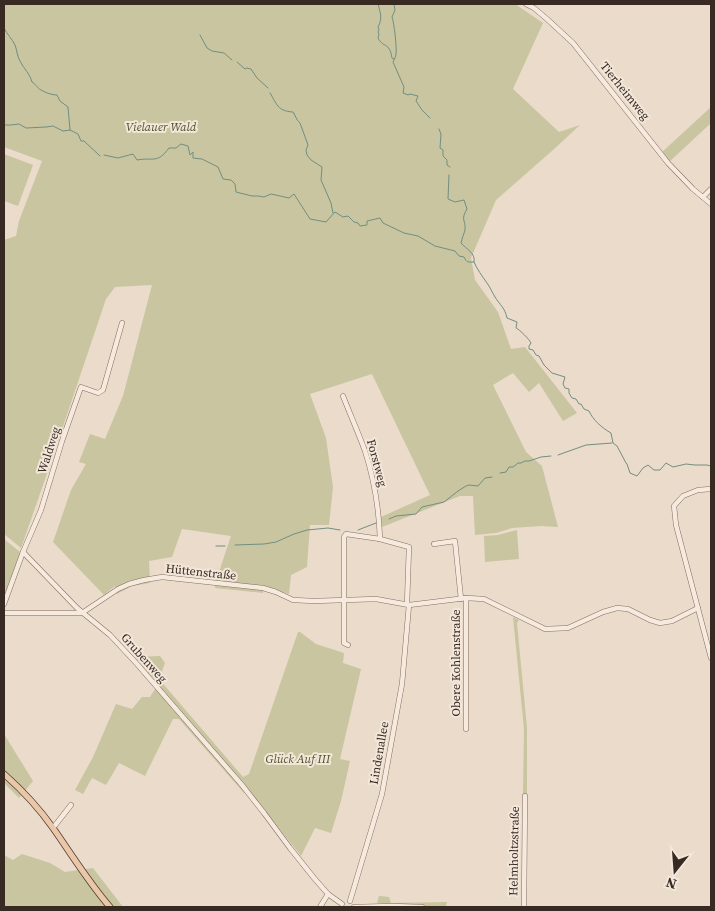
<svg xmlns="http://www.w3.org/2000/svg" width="715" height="911" viewBox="0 0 715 911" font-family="'Source Serif 4',serif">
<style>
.green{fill:#c8c5a0}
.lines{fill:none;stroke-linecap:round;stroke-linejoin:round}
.stream{stroke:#728e81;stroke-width:1}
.minor-casing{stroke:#866d61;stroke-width:5.5}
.major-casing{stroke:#553d34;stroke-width:7}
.minor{stroke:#f6eade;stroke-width:4.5}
.major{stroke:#e9c7a8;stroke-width:5.5}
.labels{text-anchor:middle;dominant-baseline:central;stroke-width:4;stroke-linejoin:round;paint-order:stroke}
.street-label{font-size:12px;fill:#382923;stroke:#f3e7da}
.park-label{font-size:12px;font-style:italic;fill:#51522b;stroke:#f3e7da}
</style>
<rect width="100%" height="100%" fill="#ebdbcb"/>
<g class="green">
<path d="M4 4H515L543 23 513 89 559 132 580 125 553 150 496 200 471 258 475 280 498 312 511 349 525 347 577 413 563 421 539 383 529 392 513 373 493 385 526 452 542 466 558 527 541 526 512 528 496 533 475 535 473 496H460L382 527 381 517 430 495 372 374 310 394 326 438 333 487 329 525H310L307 567 291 575 289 594 264 586 263 593 215 588 216 581 231 536 182 529 172 557 149 561 150 583 132 586 117 594 115 586 104 595 53 542 71 490 86 464 79 462 90 434 105 439 123 396 152 285 115 287 106 299 50 465 21 548 4 534V240L16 236 19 221 42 161 4 147Z"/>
<path d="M711 107V123L668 163 661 153Z"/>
<path d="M4 154 33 165 18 206 4 201Z"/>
<path d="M517 530 519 559 485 562 484 536 498 535Z"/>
<path d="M4 539 20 552 4 598Z"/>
<path d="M513 617 519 620 517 623 527 728V795H523L524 729Z"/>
<path d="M298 632H300L316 644 344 653 343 663 361 669 340 759 350 761 341 801 331 833 315 828 301 856 248 789 244 793 179 719H173L145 776 119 763 106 785 92 778 83 794 75 790 93 757 116 704 132 709 142 697H150L155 689 157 683 135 657 160 656 165 663 159 679 243 777 249 774Z"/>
<path d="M4 734 33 781 19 798 4 783Z"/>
<path d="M22 854 50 863 65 872 93 868 123 907H4V855L13 860Z"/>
<path d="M379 896 389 897 391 903 447 902 446 907H394L391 904 377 903Z"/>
</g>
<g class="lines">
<g class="stream">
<path d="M378 4C380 12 383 18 378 27L379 30 378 32 379 34 378 38C384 49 389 41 392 58L394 59"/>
<path d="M394 4 395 10 392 17C394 22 397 48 396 54 396 57 394 59 393 62L404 87 403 93 408 95 410 94 418 96 416 101 422 110 430 118"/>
<path d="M4 28C7 34 12 39 15 45 17 50 17 56 20 61 24 69 30 74 32 82 37 85 37 88 41 90 46 93 52 95 57 95L60 101 68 107 70 130"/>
<path d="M200 35 207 48 212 51 224 53 232 60"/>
<path d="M237 62 245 69 247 68 251 69 257 78 268 88"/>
<path d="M270 93C277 104 277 111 293 112 296 116 296 120 300 123L308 145 306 150 307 155 311 160 322 167 321 180 331 203 333 213"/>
<path d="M4 125H11L19 124 26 128 46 127 53 126 63 131 70 130 78 134 81 141H84L100 156"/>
<path d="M439 129 441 134 440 148 443 150V156L447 160V165L450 167"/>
<path d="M104 155 118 158 133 154 137 160C154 157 157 164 169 148H176L181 144 188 146 190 155 193 152V158L202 159 218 167 223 179 231 180 235 184 236 192 252 196H258L264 197 271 194 289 198 294 194 310 219 326 222 335 212 343 217 348 216 354 222 358 223 360 226 367 225V221L380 218 383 223 404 233 418 236 435 246 455 251 459 256 464 257C467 263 468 262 474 262 477 269 482 276 487 283 490 287 492 292 495 297 500 305 505 308 507 318L517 322 516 328C519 329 530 340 531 343L529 346V349L533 350 536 355 539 356 544 365 552 373 565 377 563 384 565 388 569 389V393L572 398 576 399 579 404H581L584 409 589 411C593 420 602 428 611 433L613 443 617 446 626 463 627 464 630 473 637 476 643 468 648 465 654 470H660L666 463 673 467 686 464 695 465H707L711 466"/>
<path d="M449 175 448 199 455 202 464 200 467 209C460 221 466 219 465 230 464 234 462 238 461 243 466 249 476 253 474 262"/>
<path d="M558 455 586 445 612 443"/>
<path d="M500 473 506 472 509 467H513L518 463H521L525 461H529L541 457 551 456"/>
<path d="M389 519 396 516 416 514 422 507 444 502 458 491 466 486 469 485 478 486 485 478 492 477"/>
<path d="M358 530 376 523"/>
<path d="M235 545 264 544 276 542 294 534 307 530 328 528 340 530"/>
<path d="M216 546H225"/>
</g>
<g class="minor-casing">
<g id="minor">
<path d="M526 4 534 8 547 19 573 43 668 163 693 189 711 204"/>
<path d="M703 197 711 189"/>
<path d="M343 396C350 414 358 432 365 451 374 479 379 509 380 539"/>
<path d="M711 489 698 490 683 496 674 506 676 525 711 658"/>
<path d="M434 544 455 541 461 599"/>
<path d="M23 552 77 608 110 635 137 664 242 785 264 813 290 848 314 878 328 894 342 904"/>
<path d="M4 604 23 552 41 510 62 441 81 387 98 393 103 390 122 323"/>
<path d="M4 613H82L118 589 129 584 144 580 162 577 263 588 276 592 293 600 314 601 376 599 409 605 466 598 484 599 545 629 568 628 603 612 617 608 628 609 650 620 660 623 672 621 698 608"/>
<path d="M348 645 344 643V537L346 534 380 539 409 547 407 604"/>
<path d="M466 729V598"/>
<path d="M53 828 71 805"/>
<path d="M350 901 382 794 402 684 409 605"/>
<path d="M320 907 328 894"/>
<path d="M354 907 392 906 422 907"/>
<path d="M524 907 525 796"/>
</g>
</g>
<g class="major-casing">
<path id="major" d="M4 774C22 790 39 808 53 828 72 855 89 883 110 907"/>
</g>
<use href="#minor" class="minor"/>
<use href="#major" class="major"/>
</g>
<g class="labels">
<g class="street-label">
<text transform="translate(625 91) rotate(51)">Tierheimweg</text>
<text transform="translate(49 450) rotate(-72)">Waldweg</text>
<text transform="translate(377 463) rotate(75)">Forstweg</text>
<text transform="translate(201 572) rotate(6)">Hüttenstraße</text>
<text transform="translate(144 658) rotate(48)">Grubenweg</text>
<text transform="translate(456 663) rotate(-90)">Obere Kohlenstraße</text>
<text transform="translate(379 753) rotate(-80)">Lindenallee</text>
<text transform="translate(514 851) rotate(-89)">Helmholtzstraße</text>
</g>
<g class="park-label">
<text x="161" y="127">Vielauer Wald</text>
<text x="298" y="759">Glück Auf III</text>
</g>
</g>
<rect width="715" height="911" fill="none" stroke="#382923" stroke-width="10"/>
<g transform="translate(675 871) rotate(197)" stroke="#f3e7da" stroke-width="4" paint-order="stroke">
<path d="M0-4L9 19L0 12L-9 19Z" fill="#382923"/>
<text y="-8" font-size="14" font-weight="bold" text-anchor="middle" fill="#382923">N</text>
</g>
</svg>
